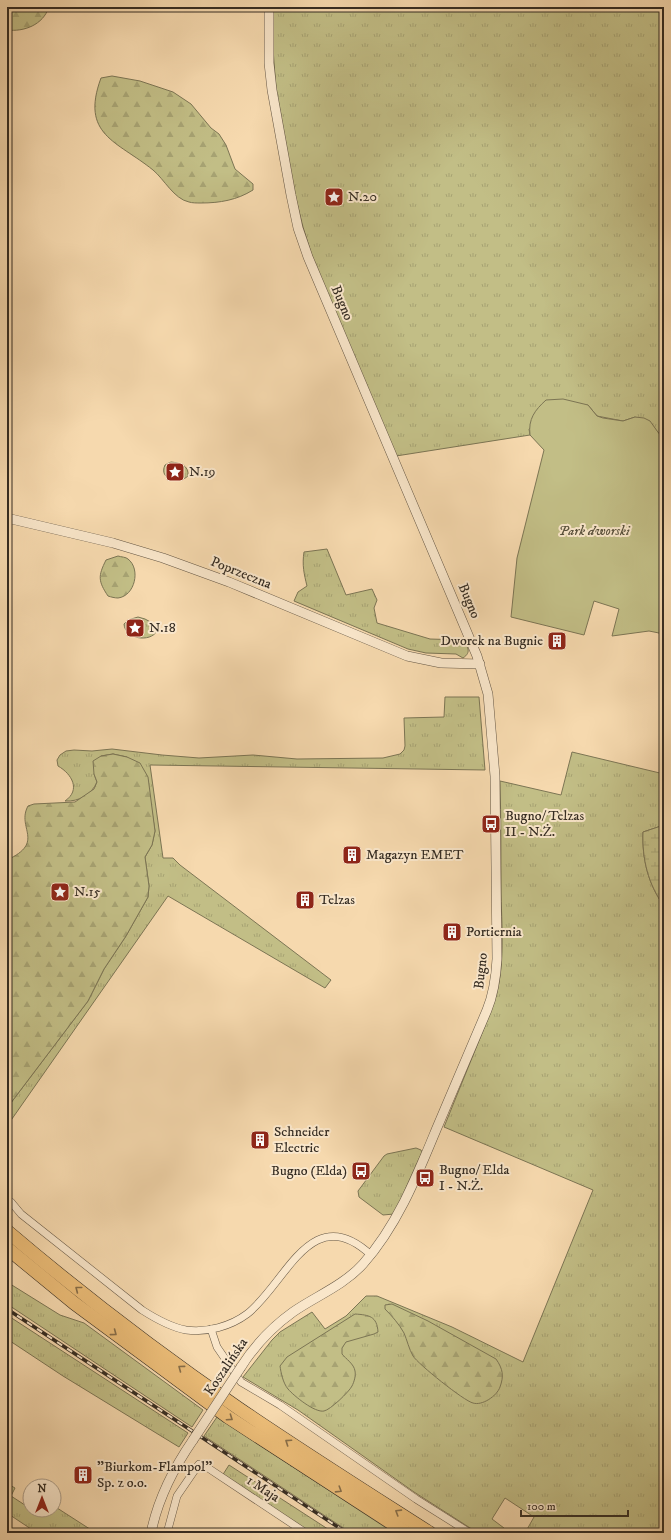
<svg xmlns="http://www.w3.org/2000/svg" width="671" height="1540" viewBox="0 0 671 1540" font-family="'IM FELL DW Pica',serif">
<style>
.grass{fill:url(#grass-tufts);stroke:#7c7554}
.forest{fill:url(#forest-firs);stroke:#7c7554}
.wetland{fill:url(#wetland-marsh);stroke:#7c7554}
.park{fill:#c2be86;stroke:#7c7554}
.lines{fill:none;stroke-linecap:round;stroke-linejoin:round}
.minor-casing{stroke:#655745;stroke-width:8}
.tertiary-casing{stroke:#655745;stroke-width:10}
.motorway-casing{stroke:#352c22;stroke-width:14}
.minor{stroke:#f9e6ca;stroke-width:7}
.tertiary{stroke:#f9e6ca;stroke-width:9}
.motorway{stroke:#ebbc77;stroke-width:13}
.rail-casing{stroke:#352c22;stroke-width:3.5}
.rail{stroke:#f9e6ca;stroke-width:2;stroke-dasharray:6;stroke-linecap:butt}
.tertiary-bridge-casing{stroke:#655745;stroke-width:10;stroke-linecap:butt}
.tertiary-bridge{stroke:#f9e6ca;stroke-width:9}
.oneway{stroke:#876d48}
.labels{text-anchor:middle;dominant-baseline:central;stroke-width:4;stroke-linejoin:round;paint-order:stroke}
.poi-label{font-size:14px;fill:#352c22;stroke:#f9e6ca;text-anchor:start}
.street-label{font-size:14px;fill:#352c22;stroke:#f9e6ca}
.park-label{font-size:14px;font-style:italic;fill:#58503b;stroke:#f9e6ca}
</style>
<defs>
<pattern id="grass-tufts" width="24" height="20" patternUnits="userSpaceOnUse"><rect width="24" height="20" fill="#c2be86"/><path d="M3 7l-1-3M5 7V3M7 7l1-3M15 17l-1-3M17 17v-4M19 17l1-3" fill="none" stroke="#a7a373"/></pattern>
<pattern id="forest-firs" width="22" height="20" patternUnits="userSpaceOnUse"><rect width="22" height="20" fill="#c2be86"/><path d="M5 1l3.5 6h-7zM16 11l3.5 6h-7z" fill="#a7a373"/></pattern>
<pattern id="wetland-marsh" width="20" height="14" patternUnits="userSpaceOnUse"><rect width="20" height="14" fill="#c2be86"/><path d="M1 5h8M5 5V1M11 12h8M15 12V8" fill="none" stroke="#a7a373"/></pattern>
</defs>
<rect width="100%" height="100%" fill="#f6d9ae"/>
<filter id="stains"><feTurbulence type="fractalNoise" baseFrequency=".005" numOctaves="4"/><feColorMatrix values="0 0 0 0 .2 0 0 0 0 .09 0 0 0 0 .02 0 0 0 .5 -.17"/></filter>
<radialGradient id="worn" r=".72"><stop offset=".6" stop-color="#630" stop-opacity="0"/><stop offset="1" stop-color="#630" stop-opacity=".3"/></radialGradient>
<g class="grass">
<path d="M273 7H664V438L655 429 635 417 623 421 597 416 588 405 529 429 530 435 396 456 312 256 303 227 295 195 276 89 272 35Z"/>
<path d="M171 462C180 463 189 465 188 476 180 484 158 480 165 465Z"/>
<path d="M327 549 346 595 372 589 377 600 374 608 377 623 430 639 461 640C468 646 472 652 463 658L456 654 426 653 408 649 294 601 298 592 307 586C304 574 302 565 304 552Z"/>
<path d="M138 617 145 619 156 625 157 631C150 643 125 639 124 624L128 620Z"/>
<path d="M445 697H479L485 770 150 765 163 858H173L180 865 331 980 325 988 168 896 7 1126V1108L88 1001 104 969 126 936 148 897 149 886 145 857 152 845 155 831 152 812 127 757 113 754 101 756 94 774 97 782C92 794 79 802 65 801 81 790 72 774 58 766L57 760 60 755 66 751 74 750 92 751 112 749 162 755 199 758 253 755 297 759 383 758 400 754 404 750 405 746 404 718 444 717Z"/>
<path d="M572 752 664 774V825L643 832C642 859 648 884 664 906V1533H525L534 1517 505 1498 492 1519 504 1528 501 1533H478L414 1492 298 1410 243 1377 272 1340 280 1332 312 1312 325 1329 346 1316 366 1296H377L452 1327 523 1362 593 1190 444 1127 491 1011C506 973 502 934 501 894 501 856 501 819 500 781L561 795Z"/>
<path d="M416 1148 421 1150 422 1152 394 1214 383 1215 359 1197 358 1191 361 1187 384 1156 387 1154Z"/>
<path d="M7 1282 60 1315 84 1323 203 1410 192 1427 7 1304Z"/>
<path d="M7 1315 188 1433 179 1447 63 1376 7 1339Z"/>
<path d="M217 1417 394 1533H351L204 1436Z"/>
<path d="M229 1465 334 1533H311L222 1476Z"/>
<path d="M8 1484 15 1488 11 1496 28 1507 30 1506V1510H54V1506L96 1533H37L7 1513V1485Z"/>
</g>
<g class="forest">
<path d="M7 7H49C43 25 24 32 7 30Z"/>
<path d="M112 76 140 81 173 92 191 104 211 128 219 134 226 145 235 169 253 184V190C237 200 220 203 201 203 197 203 192 203 189 202 174 199 164 179 153 170 117 141 80 135 101 78Z"/>
<path d="M118 556C121 557 126 557 128 559 141 569 135 596 118 598 115 598 111 597 108 596 98 581 98 576 106 560Z"/>
<path d="M113 754 127 757 140 763 148 777 155 831 152 845 145 857 149 886 148 897 126 936 104 969 88 1001 7 1108V860C46 842 16 828 28 806L34 804 75 802 94 789 97 782 94 774 93 761 101 756Z"/>
<path d="M392 1304 428 1321 496 1359C503 1369 504 1376 500 1387 497 1396 482 1406 473 1403 464 1401 418 1364 413 1356 409 1349 407 1340 404 1333 399 1324 392 1316 385 1309V1305Z"/>
<path d="M355 1314C369 1315 377 1316 378 1332L374 1334 346 1342 342 1348V1354C346 1359 354 1364 355 1371 356 1376 354 1382 352 1386 349 1392 330 1410 324 1411 315 1413 294 1396 288 1389 283 1383 281 1373 280 1366L287 1357Z"/>
</g>
<path class="wetland" d="M664 825V906C648 884 642 859 643 832Z"/>
<path class="park" d="M563 399 588 405 597 416 603 418 623 421 635 417 644 418 650 421 660 435 664 438V646V641L659 633 649 631 612 636 619 609 594 601 584 635 511 617 517 558 544 450 530 435C528 419 535 410 546 400Z"/>
<g class="lines">
<g class="minor-casing">
<g id="minor">
<path d="M11 1202 21 1214 142 1310C156 1319 170 1327 186 1330 207 1333 231 1326 247 1314 286 1284 311 1199 371 1255"/>
<path d="M211 1329 217 1347 241 1382 280 1405 416 1499 470 1533"/>
<path d="M167 1533 177 1496 199 1464 205 1466 306 1533"/>
</g>
</g>
<g class="tertiary-casing">
<g id="tertiary">
<path d="M7 518 113 543 163 558 229 582 407 656 441 663 480 664"/>
<path d="M241 1367C255 1345 272 1327 293 1312 316 1296 343 1286 363 1264 397 1226 417 1176 436 1130 453 1090 470 1050 487 1010 494 993 496 977 497 959L495 776 488 694 477 656 308 257 298 228 291 195 272 90 269 63V7"/>
<path d="M151 1533C158 1498 173 1469 193 1440"/>
</g>
</g>
<g class="motorway-casing">
<g id="motorway">
<path d="M7 1231C81 1294 158 1353 238 1408 301 1451 366 1492 430 1533"/>
<path d="M7 1248 74 1303 228 1417 407 1533"/>
</g>
</g>
<use href="#minor" class="minor"/>
<use href="#tertiary" class="tertiary"/>
<use href="#motorway" class="motorway"/>
<g class="rail-casing">
<path id="rail" d="M7 1309 347 1533"/>
</g>
<use href="#rail" class="rail"/>
<g class="tertiary-bridge-casing">
<path id="tertiary-bridge" d="M193 1440 241 1367"/>
</g>
<use href="#tertiary-bridge" class="tertiary-bridge"/>
</g>
<defs><path id="oneway-chevron" d="M-2-3.5L2.5 0L-2 3.5" fill="none" stroke-width="1.6" stroke-linecap="round" stroke-linejoin="round"/></defs>
<g class="oneway">
<use href="#oneway-chevron" transform="translate(78 1289) rotate(-142)"/>
<use href="#oneway-chevron" transform="translate(114 1333) rotate(37)"/>
<use href="#oneway-chevron" transform="translate(181 1368) rotate(-143)"/>
<use href="#oneway-chevron" transform="translate(230 1418) rotate(34)"/>
<use href="#oneway-chevron" transform="translate(288 1442) rotate(-146)"/>
<use href="#oneway-chevron" transform="translate(339 1490) rotate(32)"/>
<use href="#oneway-chevron" transform="translate(398 1512) rotate(-148)"/>
</g>
<defs>
<g id="sight-square" transform="scale(1)"><rect x="-9" y="-9" width="18" height="18" rx="4" fill="#8f2418" stroke="#f9e6ca"/><path d="M0-6L1.8-2.2L6-1.7L2.9 1.2L3.7 5.4L0 3.3L-3.7 5.4L-2.9 1.2L-6-1.7L-1.8-2.2Z" fill="#fff"/></g>
<g id="building-square" transform="scale(1)"><rect x="-9" y="-9" width="18" height="18" rx="4" fill="#8f2418" stroke="#f9e6ca"/><path d="M-4-6H4V6H1V3H-1V6H-4ZM-2.5-4.3h1.7v1.8h-1.7ZM.8-4.3h1.7v1.8H.8ZM-2.5-1h1.7V.8h-1.7ZM.8-1h1.7V.8H.8Z" fill="#fff"/></g>
<g id="bus-square" transform="scale(1)"><rect x="-9" y="-9" width="18" height="18" rx="4" fill="#8f2418" stroke="#f9e6ca"/><path d="M-5-6H5V4H4V6H2V4H-2V6H-4V4H-5ZM-3.5-4V0h7V-4ZM-3.5 1.2v1.5H-2V1.2ZM2 1.2v1.5H3.5V1.2Z" fill="#fff"/></g>
</defs>
<g fill-rule="evenodd">
<use href="#sight-square" x="334" y="197"/>
<use href="#sight-square" x="175" y="472"/>
<use href="#sight-square" x="135" y="628"/>
<use href="#building-square" x="557" y="641"/>
<use href="#bus-square" x="491" y="824"/>
<use href="#building-square" x="352" y="855"/>
<use href="#sight-square" x="60" y="892"/>
<use href="#building-square" x="305" y="900"/>
<use href="#building-square" x="452" y="932"/>
<use href="#building-square" x="260" y="1140"/>
<use href="#bus-square" x="361" y="1171"/>
<use href="#bus-square" x="425" y="1178"/>
<use href="#building-square" x="83" y="1475"/>
</g>
<g class="labels">
<g class="poi-label">
<text x="348" y="197">N.20</text>
<text x="189" y="472">N.19</text>
<text x="149" y="628">N.18</text>
<text x="543" y="641" text-anchor="end">Dworek na Bugnie</text>
<text x="505" y="816">Bugno/ Telzas<tspan x="505" dy="16">II - N.Ż.</tspan></text>
<text x="366" y="855">Magazyn EMET</text>
<text x="74" y="892">N.15</text>
<text x="319" y="900">Telzas</text>
<text x="466" y="932">Portiernia</text>
<text x="274" y="1132">Schneider<tspan x="274" dy="16">Electric</tspan></text>
<text x="439" y="1170">Bugno/ Elda<tspan x="439" dy="16">I - N.Ż.</tspan></text>
<text x="347" y="1171" text-anchor="end">Bugno (Elda)</text>
<text x="97" y="1467">"Biurkom-Flampol"<tspan x="97" dy="16">Sp. z o.o.</tspan></text>
</g>
<g class="street-label">
<text transform="translate(342 303) rotate(67)">Bugno</text>
<text transform="translate(241 573) rotate(22)">Poprzeczna</text>
<text transform="translate(469 601) rotate(67)">Bugno</text>
<text transform="translate(481 971) rotate(-84)">Bugno</text>
<text transform="translate(226 1367) rotate(-56)">Koszalińska</text>
<text transform="translate(263 1489) rotate(33)">1 Maja</text>
</g>
<g class="park-label">
<text x="594" y="531">Park dworski</text>
</g>
</g>
<rect width="671" height="1540" fill="none" stroke="#f6d9ae" stroke-width="24"/>
<rect x="8" y="8" width="655" height="1524" fill="none" stroke="#352c22" stroke-width="2"/>
<rect x="12" y="12" width="647" height="1516" fill="none" stroke="#352c22"/>
<g transform="translate(42 1498)"><circle r="19" fill="#f9e6ca" stroke="#ab9c87"/>
<path d="M0-3L7 15L0 10L-7 15Z" fill="#8f2418"/>
<text y="-6" font-size="11" font-weight="bold" text-anchor="middle" fill="#352c22">N</text>
</g>
<path d="M521 1510v6h107v-6" fill="none" stroke="#352c22" stroke-width="2"/>
<text x="527" y="1510" font-size="12" fill="#352c22" stroke="#f9e6ca" stroke-width="3" paint-order="stroke">100 m</text>
<rect width="100%" height="100%" filter="url(#stains)"/>
<rect width="100%" height="100%" fill="url(#worn)"/>
</svg>
